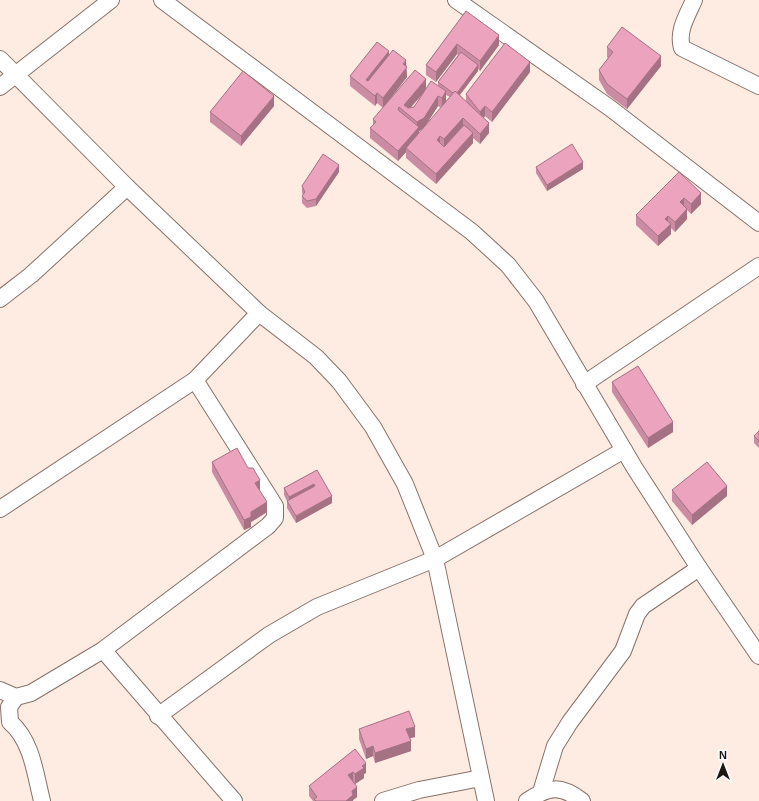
<svg xmlns="http://www.w3.org/2000/svg" width="759" height="801" viewBox="0 0 759 801" font-family="Arial,sans-serif">
<style>
.lines{fill:none;stroke-linecap:round;stroke-linejoin:round}
.minor-casing{stroke:#877269;stroke-width:18}
.minor{stroke:#fff;stroke-width:16}
.wall{fill:#cb8ca3;fill-rule:evenodd}
.shaded-wall{fill:#a57284}
.building{fill:#eca3bd;stroke:#a57284}
</style>
<rect width="100%" height="100%" fill="#feebe2"/>
<g class="lines">
<g class="minor-casing">
<g id="minor">
<path d="M162 0 472 232 508 265 536 301 634 467 699 568 759 656"/>
<path d="M456 0 610 108 759 223"/>
<path d="M694 0C687 16 677 31 682 48L759 86"/>
<path d="M0 59 127 187 259 313 316 357 339 381 373 427 405 484 435 559 486 801"/>
<path d="M0 87 111 0"/>
<path d="M0 299 31 275 127 187"/>
<path d="M584 384 759 266"/>
<path d="M0 509 195 380 259 313"/>
<path d="M103 650 234 801"/>
<path d="M0 690 16 697 31 693 103 650 268 526 275 518V506L195 380"/>
<path d="M16 697 9 707 10 722C32 741 35 773 42 801"/>
<path d="M158 716 269 635 317 607 435 559 624 450"/>
<path d="M541 792 555 746 570 722 623 651 637 614 643 606 699 568"/>
<path d="M383 801 419 790 481 778"/>
<path d="M527 801C549 786 561 785 582 801"/>
</g>
</g>
<use href="#minor" class="minor"/>
</g>
<g class="wall">
<path d="M466 11 499 45 480 71 478 69V71L460 95 466 102V94L530 72 492 122 485 116 484 118 489 133 480 144 473 138V143L436 184 406 158V152L398 161 370 138V128L373 125V119L426 89 438 86V82L458 55 457 54 436 82 426 75V65ZM424 92 414 107 410 108ZM446 95 450 97 446 101ZM438 106 441 108 424 128ZM424 128 419 134V131Z"/>
<path d="M607 47 661 66 627 109 607 94 599 80V70L608 58 607 57Z"/>
<path d="M389 55 406 66 407 77 383 108 377 103 375 106 350 86V76Z"/>
<path d="M274 106 241 146 210 122V112Z"/>
<path d="M536 167 583 169 547 191 536 173Z"/>
<path d="M339 172 316 206 307 208 302 203V196L303 195 302 193V186Z"/>
<path d="M679 172 701 204 691 214 687 210V219L675 232 671 228V234L658 246 636 225V215Z"/>
<path d="M612 382 673 432 648 448 612 392Z"/>
<path d="M759 431V448L754 443V436Z"/>
<path d="M212 462 260 490V491L267 512 251 522V527L244 530 212 472Z"/>
<path d="M317 470 332 503 296 523 287 508V501L284 495V488Z"/>
<path d="M672 490 727 496 692 525 672 501Z"/>
<path d="M359 729 415 737 410 738 411 751 375 763 373 756 366 759 359 739Z"/>
<path d="M355 749 366 773 364 774V778L355 784 357 797 353 800V801H313L309 796V786Z"/>
</g>
<g class="shaded-wall">
<path d="M499 35V45L480 71V61Z"/>
<path d="M457 44V54L436 82V72Z"/>
<path d="M389 51V61L366 90V80Z"/>
<path d="M661 56V66L627 109V99Z"/>
<path d="M406 60 407 77 383 108V98Z"/>
<path d="M530 62V72L492 122V112Z"/>
<path d="M478 65V71L455 101V94Z"/>
<path d="M426 79V90L406 113 404 105Z"/>
<path d="M446 91V101L442 108V98Z"/>
<path d="M377 93V103L375 106V96Z"/>
<path d="M274 96V106L241 146V136Z"/>
<path d="M438 96V106L424 128 419 131V137L406 148V152L398 161V151L417 129V122Z"/>
<path d="M485 106V116L480 122V112Z"/>
<path d="M463 118V128L444 150V139Z"/>
<path d="M489 123V133L480 144V134Z"/>
<path d="M473 133V143L436 184V174Z"/>
<path d="M440 136V147L437 140Z"/>
<path d="M583 162V169L547 191V185Z"/>
<path d="M339 165V172L316 206V199Z"/>
<path d="M701 193V204L691 214V204Z"/>
<path d="M684 198V208L680 202Z"/>
<path d="M687 209V219L675 232V222Z"/>
<path d="M668 216V226L665 219Z"/>
<path d="M671 224V234L658 246V236Z"/>
<path d="M673 422V432L648 448V438Z"/>
<path d="M260 480V490L255 493V483Z"/>
<path d="M314 484V490L289 504V497Z"/>
<path d="M727 486V496L692 525V515Z"/>
<path d="M332 496V503L296 523V516Z"/>
<path d="M267 502V512L251 522V527L244 530V520L251 512Z"/>
<path d="M415 727V737L406 739V729Z"/>
<path d="M411 741V751L375 763V753Z"/>
<path d="M373 746V756L366 759V749Z"/>
<path d="M366 763V773L364 774V778L355 784V774L362 766Z"/>
<path d="M353 772V782L348 775Z"/>
<path d="M357 787V797L353 800V801H346L352 791Z"/>
</g>
<g class="building">
<path d="M466 11 499 35 480 61 457 44 436 72 426 65Z"/>
<path d="M622 27 661 56 627 99 607 84 599 70 613 52 607 47Z"/>
<path d="M377 42 389 51 366 80 368 81 393 50 406 60 403 64 407 67 383 98 377 93 375 96 350 76Z"/>
<path d="M505 43 530 62 492 112 485 106 480 112 466 94Z"/>
<path d="M461 52 478 65 457 93 455 91 453 93 438 82Z"/>
<path d="M415 70 426 79 404 105 408 108 414 107 431 81 446 91 442 98 438 96 424 118 417 122 399 107 398 110 419 127 398 151 370 128 376 122 373 119Z"/>
<path d="M243 71 274 96 241 136 210 112Z"/>
<path d="M455 91 489 123 480 134 463 118 444 139 440 136 437 140 444 147 464 125 473 133 436 174 406 148Z"/>
<path d="M572 144 583 162 547 185 536 167Z"/>
<path d="M323 154 339 165 316 199 307 201 302 196 305 192 302 186Z"/>
<path d="M679 172 701 193 691 204 684 198 680 202 687 209 675 222 668 216 665 219 671 224 658 236 636 215Z"/>
<path d="M638 366 673 422 648 438 612 382Z"/>
<path d="M759 431V441L754 436Z"/>
<path d="M237 448 248 468H253L260 480 255 483 267 502 251 512V517L244 520 212 462Z"/>
<path d="M707 462 727 486 692 515 672 490Z"/>
<path d="M317 470 332 496 296 516 287 501 315 486 314 484 289 497 284 488Z"/>
<path d="M409 711 415 727 406 729 411 741 375 753 373 746 366 749 359 729Z"/>
<path d="M355 749 366 763 362 766 364 768 355 774 353 772 348 775 357 787 352 791 353 795 346 801H316L314 799 317 797 309 786Z"/>
</g>
<g transform="translate(723 765)" stroke="#ffffff" stroke-width="3" paint-order="stroke">
<path d="M0-3L7 15L0 10L-7 15Z" fill="#1e1612"/>
<text y="-6" font-size="11" font-weight="bold" text-anchor="middle" fill="#1e1612">N</text>
</g>
</svg>
